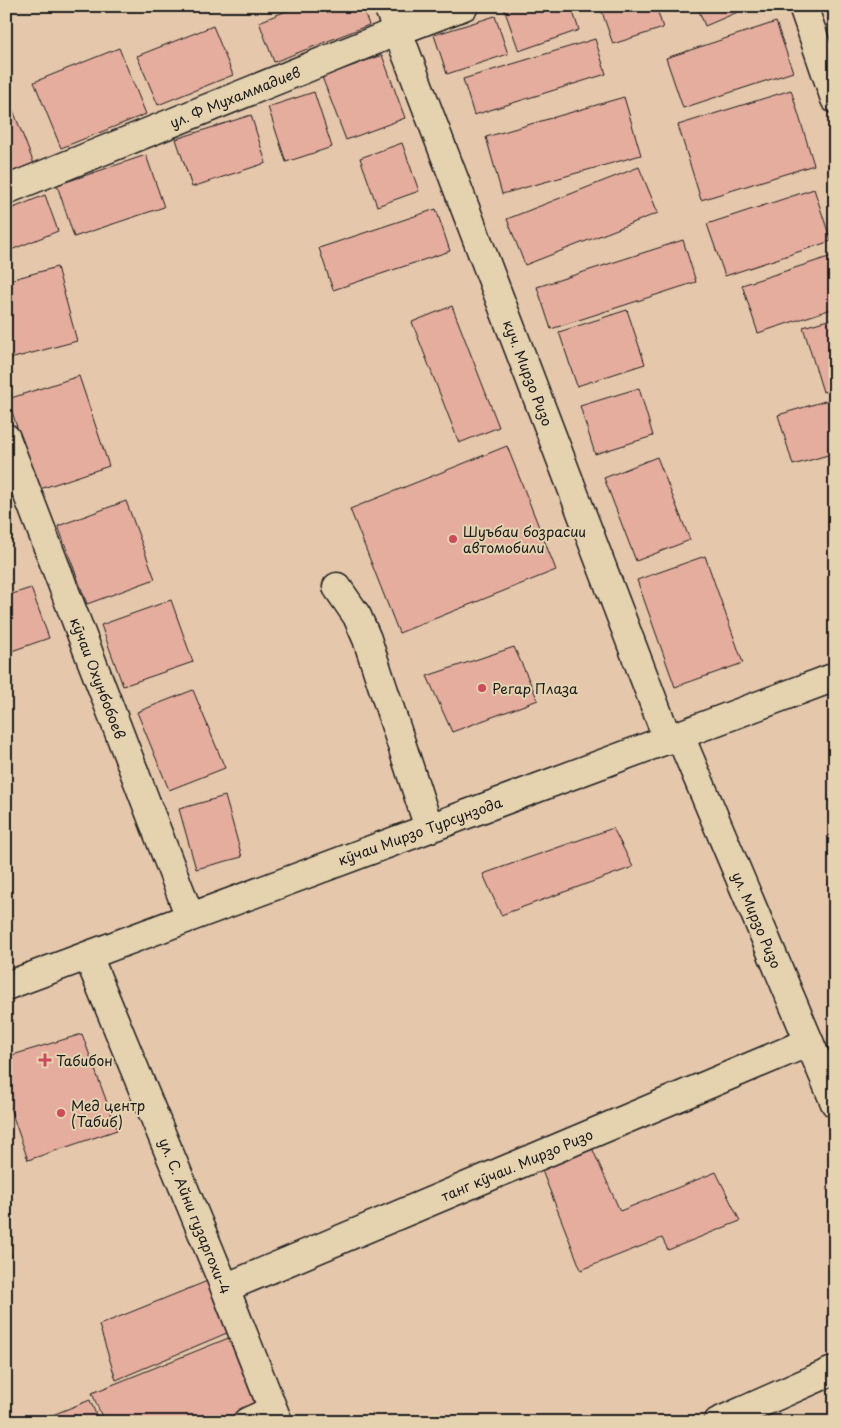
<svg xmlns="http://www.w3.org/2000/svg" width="841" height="1428" viewBox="0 0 841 1428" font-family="'Playpen Sans',sans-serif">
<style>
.building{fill:#e5ad9e;stroke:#1c1c1c}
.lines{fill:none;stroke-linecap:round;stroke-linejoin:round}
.minor-casing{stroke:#1c1c1c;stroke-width:31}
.major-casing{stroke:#1c1c1c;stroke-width:31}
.minor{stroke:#e5d3b0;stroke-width:28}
.major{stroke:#e5d3b0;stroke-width:28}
.poi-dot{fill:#d1495b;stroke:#e5d3b0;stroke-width:2}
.labels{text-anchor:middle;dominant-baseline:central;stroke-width:4;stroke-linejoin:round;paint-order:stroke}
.street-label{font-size:14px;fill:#1c1c1c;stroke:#e5d3b0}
.poi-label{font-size:14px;fill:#1c1c1c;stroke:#e5d3b0;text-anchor:start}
</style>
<rect width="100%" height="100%" fill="#e5c8ab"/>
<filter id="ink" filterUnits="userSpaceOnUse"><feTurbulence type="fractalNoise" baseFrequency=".02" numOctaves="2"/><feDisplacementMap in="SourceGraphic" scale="10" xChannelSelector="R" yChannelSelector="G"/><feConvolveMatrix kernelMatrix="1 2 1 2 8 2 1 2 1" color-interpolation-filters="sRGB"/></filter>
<g filter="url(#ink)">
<g class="building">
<path d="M299 6H362L369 25 274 62 259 22Z"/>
<path d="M503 6H571L579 30 519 51Z"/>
<path d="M600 6H656L663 28 613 44Z"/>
<path d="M697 6H752L705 26Z"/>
<path d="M830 6H835V25Z"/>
<path d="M495 16 508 54 447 74 434 35Z"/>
<path d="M776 22 793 72 683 108 666 58Z"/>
<path d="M213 26 233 75 158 105 137 56Z"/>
<path d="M595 39 606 74 474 115 463 79Z"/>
<path d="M119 48 146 114 61 148 34 82Z"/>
<path d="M382 55 405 118 346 140 322 77Z"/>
<path d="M791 90 814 165 701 200 678 125Z"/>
<path d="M6 92 34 164 6 175V153L11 151 6 140Z"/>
<path d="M314 92 332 147 286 162 268 107Z"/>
<path d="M624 97 641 155 502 194 486 137Z"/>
<path d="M251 115 266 163 192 187 176 139Z"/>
<path d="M402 143 419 191 377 206 360 158Z"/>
<path d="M146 155 164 207 74 237 57 185Z"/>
<path d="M639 167 658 213 525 265 507 219Z"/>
<path d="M814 189 831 241 725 276 707 224Z"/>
<path d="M45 195 58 231 6 252V211Z"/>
<path d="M436 209 450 251 333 290 319 248Z"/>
<path d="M683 240 696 282 551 329 537 287Z"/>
<path d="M835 255V308L758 333 742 285Z"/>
<path d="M57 267 77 341 6 360V281Z"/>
<path d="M452 306 499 427 459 443 412 322Z"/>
<path d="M627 310 645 364 577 386 559 332Z"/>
<path d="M835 318V389L823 392 803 327Z"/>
<path d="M79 376 109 466 37 490 8 399Z"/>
<path d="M639 388 653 436 595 454 580 406Z"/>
<path d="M835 398V453L793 465 778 415Z"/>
<path d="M507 446 556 570 399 633 350 509Z"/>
<path d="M657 457 690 540 636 561 604 478Z"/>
<path d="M126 501 155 579 87 604 58 526Z"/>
<path d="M705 556 743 663 675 687 637 580Z"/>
<path d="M31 588 49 638 6 653V596Z"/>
<path d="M171 600 193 662 123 686 101 625Z"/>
<path d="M514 647 538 700 452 732 427 676Z"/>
<path d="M193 690 225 768 169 790 137 712Z"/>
<path d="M225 796 242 857 196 869 179 809Z"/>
<path d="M613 828 633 867 501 915 483 874Z"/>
<path d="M82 1034 117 1130 28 1160 6 1096V1057Z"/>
<path d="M592 1148 620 1211 716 1172 740 1221 668 1250 662 1238 581 1270 541 1168Z"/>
<path d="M6 1241 12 1256 6 1258Z"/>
<path d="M210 1280 234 1330 116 1380 99 1325Z"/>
<path d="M236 1335 267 1408 236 1422H104L92 1393Z"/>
<path d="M90 1400 99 1422H35Z"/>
</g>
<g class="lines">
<g class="minor-casing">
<g id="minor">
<path d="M388 6 668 740"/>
<path d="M803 6 835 99"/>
<path d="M6 190 398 31 464 6"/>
<path d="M6 438 190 917"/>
<path d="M337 587 357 616 367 639 429 828"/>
<path d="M680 736 835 1103"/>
<path d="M88 956 225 1288 278 1422"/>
<path d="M225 1288 809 1042"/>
<path d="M247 1422 273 1410"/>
<path d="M718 1422 835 1370"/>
</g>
</g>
<g class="major-casing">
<path id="major" d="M6 986 835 677"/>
</g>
<use href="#minor" class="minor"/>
<use href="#major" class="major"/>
</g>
</g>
<g class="poi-dot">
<circle cx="453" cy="539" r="5"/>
<circle cx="482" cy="688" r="5"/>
<path d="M42.5 1052.5h5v5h5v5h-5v5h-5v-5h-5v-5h5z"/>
<circle cx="61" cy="1113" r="5"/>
</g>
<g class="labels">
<g class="street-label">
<text transform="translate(235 97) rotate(-22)">ул. Ф Мухаммадиев</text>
<text transform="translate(528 373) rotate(69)">куч. Мирзо Ризо</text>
<text transform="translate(98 678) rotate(69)">кӯчаи Охунбобоев</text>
<text transform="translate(420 831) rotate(-20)">кӯчаи Мирзо Турсунзода</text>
<text transform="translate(757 920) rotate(67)">ул. Мирзо Ризо</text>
<text transform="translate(517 1165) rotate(-23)">танг кӯчаи. Мирзо Ризо</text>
<text transform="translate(195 1216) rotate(68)">ул. С. Айни гузаргохи-4</text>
</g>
<g class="poi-label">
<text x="463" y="531">Шуъбаи бозрасии<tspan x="463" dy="16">автомобили</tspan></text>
<text x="492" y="688">Регар Плаза</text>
<text x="56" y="1060">Табибон</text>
<text x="71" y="1105">Мед центр<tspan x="71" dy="16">(Табиб)</tspan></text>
</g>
</g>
<rect width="841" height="1428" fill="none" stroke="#e5d3b0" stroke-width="25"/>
<rect x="12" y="12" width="816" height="1403" fill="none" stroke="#1c1c1c" stroke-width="2" filter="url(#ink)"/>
</svg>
